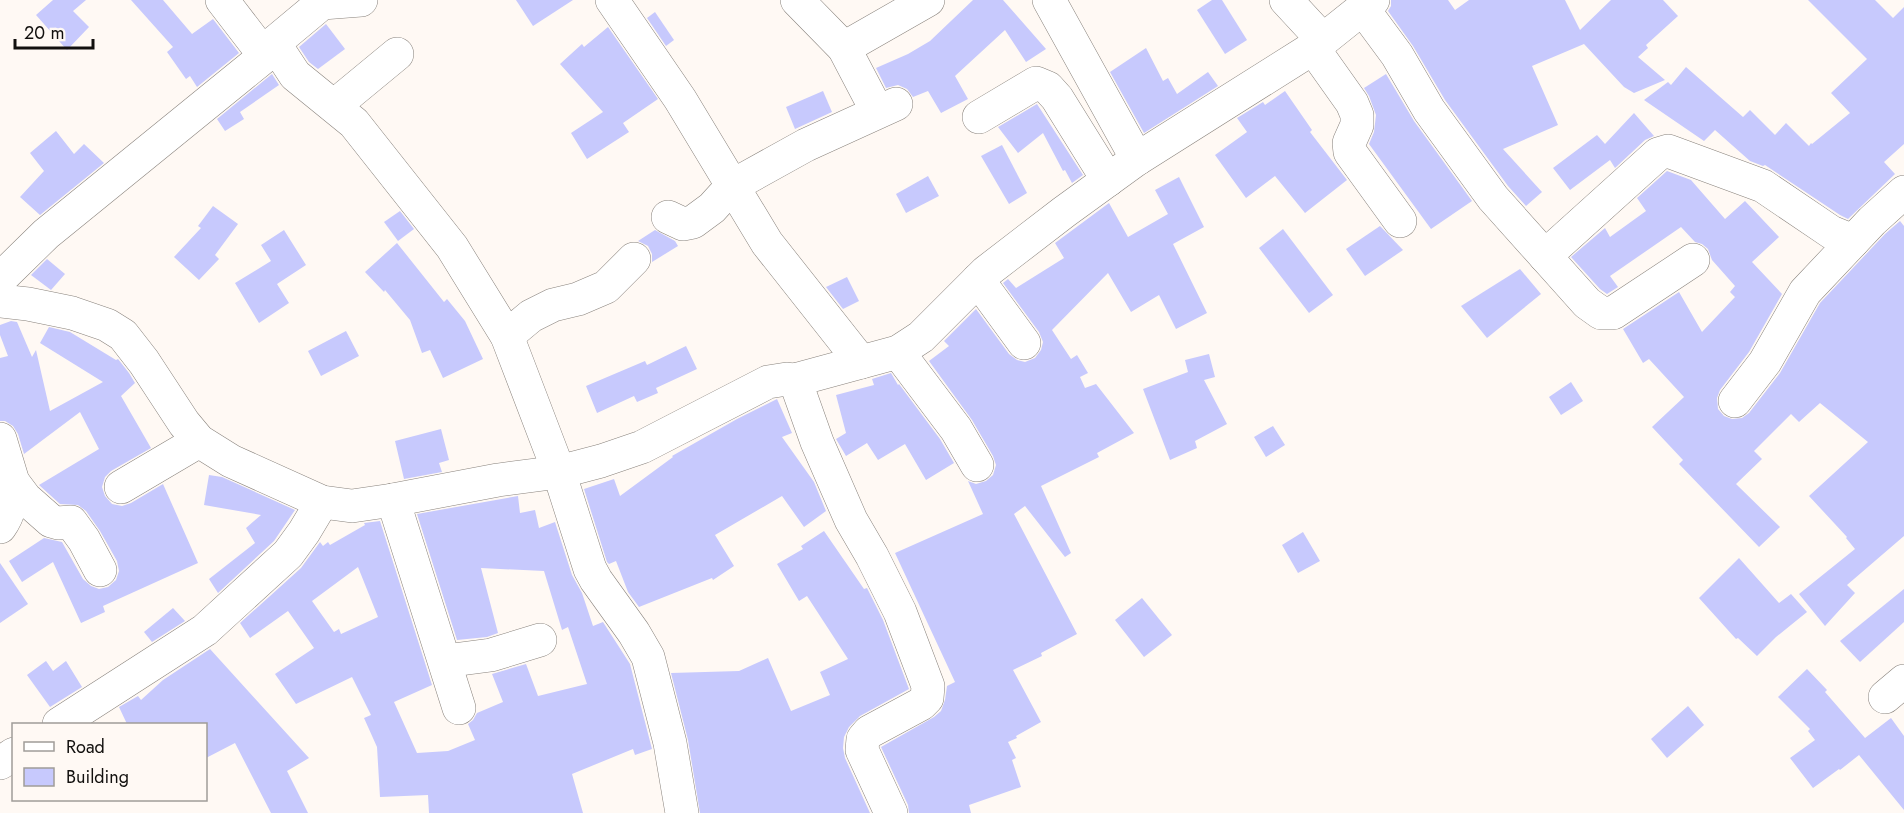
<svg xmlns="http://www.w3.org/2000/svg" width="1904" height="813" viewBox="0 0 1904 813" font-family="Jost,sans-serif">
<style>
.building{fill:#c7c9fd;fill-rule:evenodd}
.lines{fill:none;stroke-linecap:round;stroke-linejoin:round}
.minor-casing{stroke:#89837d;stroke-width:34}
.minor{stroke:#fff;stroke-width:33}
</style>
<rect width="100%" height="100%" fill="#fff9f4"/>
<g class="building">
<path d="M53 0H86L73 11 89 27 67 50 36 15Z"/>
<path d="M131 0H163L192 34 213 19 239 53 197 87 190 76 186 79 167 52 173 47Z"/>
<path d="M516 0H573L533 26Z"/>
<path d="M973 0H1003L1046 49 1026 62 1005 30 955 76 968 99 941 113 928 91 913 97 907 89 898 85 886 88 876 68 908 54 930 41Z"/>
<path d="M1212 0H1222L1247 40 1225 54 1197 10Z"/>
<path d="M1391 0H1448L1455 10 1469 0H1565L1580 30 1611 0H1663L1678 16 1646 45 1648 48 1638 57 1665 80 1634 93 1624 87 1584 44 1532 66 1558 125 1503 149 1542 192 1526 206 1508 186 1445 100 1413 46 1388 11 1391 6Z"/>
<path d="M1808 0H1875L1893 18 1904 7V144L1884 162 1895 174 1848 219 1840 215 1765 165 1763 166 1750 161 1715 130 1704 141 1644 100 1668 82 1671 85 1686 67 1743 117 1750 110 1775 135 1786 123 1809 146 1811 143 1812 144 1850 113 1831 93 1867 59Z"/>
<path d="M655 12 674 40 666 46 647 18Z"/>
<path d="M326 24 345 49 318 69 309 62 299 47Z"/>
<path d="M608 27 658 99 623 123 629 132 587 159 571 133 603 112 560 64 582 44 584 47Z"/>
<path d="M1146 48 1163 81 1168 78 1177 94 1208 72 1218 86 1144 133 1110 72Z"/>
<path d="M272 74 279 85 240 112 244 119 225 131 217 119Z"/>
<path d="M1386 74 1414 121 1472 201 1431 229 1369 144 1374 132 1376 115 1369 96 1364 88Z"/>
<path d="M823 91 832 112 795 129 786 107Z"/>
<path d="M1285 91 1312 130 1310 132 1347 180 1305 213 1275 176 1246 198 1215 155 1247 132 1237 118 1263 102 1265 105Z"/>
<path d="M1037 104 1083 175 1072 183 1065 170 1063 171 1043 133 1018 153 998 127Z"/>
<path d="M1634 113 1654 136 1645 140 1615 168 1610 160 1570 190 1553 168 1597 135 1605 144Z"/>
<path d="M56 131 74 154 84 144 104 163 40 215 20 197 44 171 30 153Z"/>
<path d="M1002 145 1027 193 1009 204 981 156Z"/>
<path d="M1667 171 1691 180 1725 219 1745 201 1779 237 1752 262 1782 294 1749 352 1720 390 1717 398 1718 409 1724 416 1732 419 1742 418 1749 413 1780 373 1820 303 1885 234 1900 221 1904 226V536L1847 585 1855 593 1825 626 1799 594 1855 549 1846 538 1847 537 1809 496 1868 442 1820 403 1799 422 1791 414 1754 451 1762 459 1736 484 1780 527 1759 547 1679 464 1683 460 1652 427 1684 397 1649 359 1643 363 1623 329 1679 292 1702 332 1735 297 1730 292 1735 286 1712 260 1708 249 1702 244 1695 242 1681 227 1610 276 1618 287 1607 294 1600 289 1571 257 1605 228 1610 237 1646 211 1637 198Z"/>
<path d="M928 176 939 196 906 213 896 194Z"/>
<path d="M1179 177 1204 227 1173 244 1207 313 1176 329 1159 295 1131 312 1108 273 1052 330 1071 359 1077 355 1088 373 1080 377 1085 388 1096 384 1134 433 1097 453 1099 457 1041 486 1071 553 1065 557 1025 506 1014 514 1077 634 1041 653 1042 656 1013 670 1041 722 1016 736 1017 738 1008 742 1016 758 1012 760 1021 787 969 805 971 813H909L908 805 881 747 934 717 941 711 945 700 947 686 955 682 895 553 983 514 968 481 976 484 986 481 993 475 996 465 993 456 972 420 929 361 949 346 944 341 976 309 1009 354 1017 360 1025 362 1035 358 1041 350 1043 342 1039 332 1003 283 1008 279 1016 288 1064 258 1055 243 1109 203 1128 237 1168 214 1155 190Z"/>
<path d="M213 206 238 224 215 255 219 259 199 280 174 257 201 228 198 226Z"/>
<path d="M400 211 414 229 398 241 384 222Z"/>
<path d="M1380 226 1403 250 1365 276 1346 249Z"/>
<path d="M1283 229 1333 295 1309 313 1259 248Z"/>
<path d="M284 230 306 265 277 284 289 303 259 323 235 283 271 261 261 245Z"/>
<path d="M655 230 675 241 678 246 652 262V254L648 246 638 241Z"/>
<path d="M397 243 444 302 447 299 465 321 483 359 443 378 430 350 422 353 410 320 385 290 384 292 365 272Z"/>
<path d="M47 259 65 274 51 290 31 275Z"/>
<path d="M1520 269 1541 294 1487 338 1461 306Z"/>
<path d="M847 277 859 301 843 309 826 287Z"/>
<path d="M11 321 17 322 32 357 36 350 50 411 103 382 40 343 49 327 70 332 116 360 118 359 129 373 135 383 121 396 151 448 111 471 105 477 102 487 105 496 112 504 122 506 131 503 163 484 198 563 103 606 105 612 81 623 53 562 22 582 9 561 44 538 62 542 83 579 91 586 99 589 108 587 116 580 119 571 117 561 100 531 86 511 78 505 60 504 39 485 99 449 80 412 24 454 18 434 13 426 5 421H0V358L8 356 0 335V325Z"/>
<path d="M346 331 359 356 321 376 308 351Z"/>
<path d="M686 346 697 369 656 388 658 393 637 402 634 396 597 413 586 386 645 361 647 365Z"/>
<path d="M1209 354 1215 377 1204 380 1227 424 1195 441 1197 448 1170 460 1143 389 1188 372 1185 360Z"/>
<path d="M891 373 898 385 899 384 940 439 954 463 926 480 905 444 878 460 867 443 846 456 836 439 846 433 836 395 874 385 872 379Z"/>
<path d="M1571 382 1583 401 1561 415 1549 397Z"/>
<path d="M777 399 792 433 782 437 814 482 826 511 804 527 782 496 715 535 734 566 713 580 712 578 639 607 628 592 616 561 609 564 607 562 584 489 614 479 620 496 673 457 672 456 737 419Z"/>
<path d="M1273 426 1285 445 1266 457 1254 437Z"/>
<path d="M441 429 449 460 439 463 442 472 404 479 395 441Z"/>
<path d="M209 475 222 477 295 510 274 541 218 593 209 579 255 543 246 528 261 515 204 505Z"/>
<path d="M518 496 520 513 535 510 539 528 555 522 572 575 582 593 593 626 603 622 630 664 652 749 635 755 633 749 572 774 583 813H429L428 795 380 797 377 747 364 718 371 715 352 677 296 704 275 674 314 648 288 611 250 638 240 623 301 568 320 542 323 546 328 542 330 545 365 525 364 523 380 521 432 685 394 702 417 753 448 751 475 740 468 724 473 720 477 713 503 702 492 674 526 664 538 696 587 684 568 627 562 630 544 571 481 568 498 633 487 637 457 640 417 514ZM358 567 378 617 341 634 339 629 334 632 312 601Z"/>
<path d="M824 531 864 589 867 588 883 620 909 689 860 716 849 727 844 737 843 748 845 758 870 813H700L688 740 671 673 739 671 768 658 791 711 830 695 820 672 848 659 807 596 799 601 777 564 803 549 801 546Z"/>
<path d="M1303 532 1320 561 1298 573 1282 545Z"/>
<path d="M1739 558 1779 603 1791 594 1807 612 1776 637 1757 656 1738 638 1736 639 1699 598Z"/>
<path d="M0 563 28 604 0 623Z"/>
<path d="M1904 589V622L1860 662 1840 641Z"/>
<path d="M1142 598 1172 635 1144 657 1115 620Z"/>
<path d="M173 608 185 621 152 642 144 632Z"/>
<path d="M210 649 309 758 287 771 308 813H271L235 743 206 758V724H127L119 707 138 696 141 700 163 680Z"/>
<path d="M46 661 53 671 66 661 82 687 50 707 27 675Z"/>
<path d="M1807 669 1827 690 1825 692 1865 738 1891 718 1904 736V810L1859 755 1840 770 1839 769 1813 788 1790 758 1815 740 1808 731 1810 729 1778 697Z"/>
<path d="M1688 706 1704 725 1667 758 1651 739Z"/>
</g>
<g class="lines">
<g class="minor-casing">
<g id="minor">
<path d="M222 0 265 56"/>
<path d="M612 0 680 99 767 243 861 362"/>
<path d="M797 0 844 48 877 111"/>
<path d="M1049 0 1137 159"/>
<path d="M1286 0 1323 40"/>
<path d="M1363 9 1397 55 1429 110 1493 198 1587 303 1601 313H1613L1693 260"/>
<path d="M274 43 295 75 354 123 452 247 507 336 559 472 590 569 596 580 634 633 648 657 670 743 682 813"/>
<path d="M844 48 928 0"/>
<path d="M1313 48 1352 103 1357 115V125L1349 143 1350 152 1400 221"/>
<path d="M334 106 397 54"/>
<path d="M979 117 1036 83 1048 88 1057 98 1108 180"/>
<path d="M668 217 683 224 693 222 712 208 732 186 806 145 896 104"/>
<path d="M1545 256 1658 154 1668 151 1763 186 1831 232 1853 241"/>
<path d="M0 279 46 234 265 56 274 43 322 3 361 0"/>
<path d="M978 280 1024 343"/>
<path d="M0 301 28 304 72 313 107 325 123 335 144 362 184 423 199 441 231 461 322 502 352 506 393 500 498 480 559 472 601 461 642 447 768 382 787 379 795 380 898 352 921 337 986 272 1064 212 1137 159 1313 48 1373 0"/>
<path d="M507 336 531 316 553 305 578 299 606 287 634 259"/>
<path d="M898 352 956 429 977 465"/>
<path d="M795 380 817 442 851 520 872 556 900 612 928 686 927 698 921 704 869 732 863 739 862 750 891 813"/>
<path d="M1735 401 1765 362 1805 292 1872 221 1904 192"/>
<path d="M0 439 13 482 25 498 51 521 58 523 71 522 84 540 100 570"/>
<path d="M121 487 199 441"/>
<path d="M393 500 459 708"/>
<path d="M0 527C10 513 12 499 13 482"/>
<path d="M445 661 491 655 540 640"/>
<path d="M1885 697 1904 681"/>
<path d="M59 724 205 630 288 554 304 532 322 502"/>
<path d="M0 763 14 754"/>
</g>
</g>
<use href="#minor" class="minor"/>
</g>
<rect x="12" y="723" width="195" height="78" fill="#fff9f4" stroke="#a09c98" stroke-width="1.5"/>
<rect x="24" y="742" width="30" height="9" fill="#ffffff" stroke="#a09c98" stroke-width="1.5"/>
<text x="66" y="753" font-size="18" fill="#12100e">Road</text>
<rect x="24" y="768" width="30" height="18" fill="#c7c9fd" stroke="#a09c98" stroke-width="1.5"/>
<text x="66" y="783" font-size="18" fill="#12100e">Building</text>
<path d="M15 39v9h78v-9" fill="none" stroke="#12100e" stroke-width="3"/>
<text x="24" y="39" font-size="18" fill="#12100e" stroke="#fff9f4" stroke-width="4.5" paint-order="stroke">20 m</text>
</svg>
